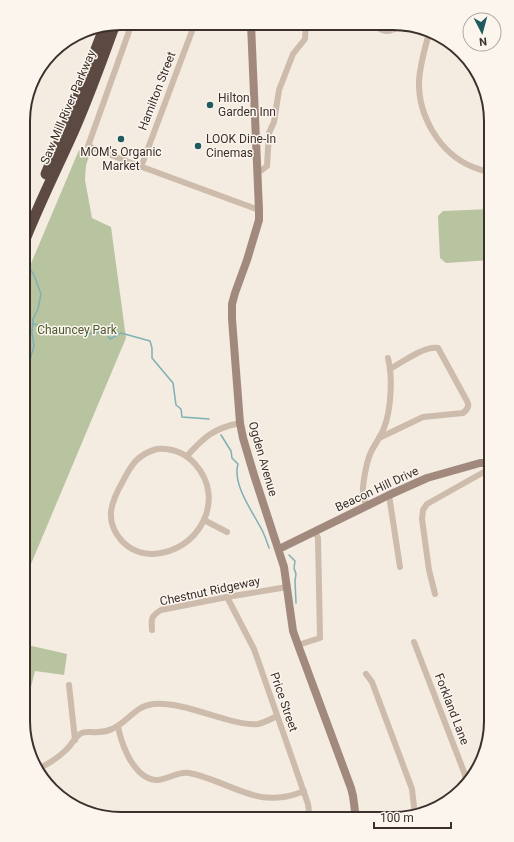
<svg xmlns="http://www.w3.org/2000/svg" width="514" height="842" viewBox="0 0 514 842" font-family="Roboto,sans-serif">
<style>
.green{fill:#b8c4a0}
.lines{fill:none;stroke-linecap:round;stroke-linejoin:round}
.stream{stroke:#7fb0b2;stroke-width:1.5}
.street{stroke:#cdbbac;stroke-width:6}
.secondary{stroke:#a18a7d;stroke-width:8}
.highway{stroke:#5c4a42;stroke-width:11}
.poi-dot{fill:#1f5a5e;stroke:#fbf5ee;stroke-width:1.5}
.labels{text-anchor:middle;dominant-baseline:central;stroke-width:3;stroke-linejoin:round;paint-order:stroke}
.street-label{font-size:12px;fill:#3b302b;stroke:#fbf5ee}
.poi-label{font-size:12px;fill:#3b302b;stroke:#fbf5ee;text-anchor:start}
.park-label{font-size:12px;fill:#4a5a2e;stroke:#fbf5ee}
.rim{fill:none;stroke:#3b302b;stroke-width:2}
</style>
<rect width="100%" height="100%" fill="#f4ebe1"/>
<g class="green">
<path d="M79 150 90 154 86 165 85 180 92 218 111 227 126 338 23 583V379L30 334 27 273Z"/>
<path d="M491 209V260L446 263 440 258 438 216 443 211Z"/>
<path d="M23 644 67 654 64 675 35 671 30 691 23 692Z"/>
</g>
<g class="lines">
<g class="stream">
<path d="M33 324 87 335 92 333 105 332 110 339 121 333 150 341 152 348V358L173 383 176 405 181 409 182 417 209 419"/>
<path d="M23 373 29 363 34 346 32 333 33 319 38 309 41 294 34 275 24 260"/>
<path d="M221 435 231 451 232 458 238 464C232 485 253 512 262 530 265 536 267 542 269 548"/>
<path d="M289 555 295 561 294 568 296 574 295 581 296 603"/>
</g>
<g class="street">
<path d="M132 23 88 146 134 164 259 210"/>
<path d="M374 25C383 33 391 33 400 25"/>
<path d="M429 33C425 48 420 64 419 81 418 116 440 154 473 167 479 169 485 172 491 172"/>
<path d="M141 167 195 23"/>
<path d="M258 171 262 170 267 166 269 133 274 122 279 90 293 54 305 39 306 24"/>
<path d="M379 438 423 417 463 413C467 410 470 406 467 401L438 348C425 345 401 363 390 369"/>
<path d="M157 449C172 448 185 453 195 464 227 499 199 552 153 554 140 554 130 550 121 540 104 520 111 502 123 481 131 465 138 454 157 449Z"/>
<path d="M187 456C204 437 214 428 240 423"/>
<path d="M389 495 400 567"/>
<path d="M367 506C366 503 364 500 363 497 362 486 366 463 371 452 375 444 381 436 384 428 391 410 393 377 388 358"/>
<path d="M204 520 227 532"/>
<path d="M435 594 429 570 422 519 423 510 427 504 491 468"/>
<path d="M227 597 254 649 308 804 310 819"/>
<path d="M152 630C151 619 151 616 161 610L227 597 287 587"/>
<path d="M414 642 464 772 467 783"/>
<path d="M298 645 320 638 318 538 315 532"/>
<path d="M366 674 372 682 412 789 415 815"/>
<path d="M69 685 75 740"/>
<path d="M118 726C121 743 131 770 148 778 162 785 174 771 189 773 211 777 231 789 253 795 269 800 288 798 304 791"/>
<path d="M38 769C48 764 58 758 66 750 71 746 74 738 80 734 85 730 92 733 98 732 102 732 108 731 112 729 128 722 135 706 153 704 176 702 203 713 225 719 235 722 246 725 258 724 264 723 271 719 277 716"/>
</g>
<g class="secondary">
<path d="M251 24 259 210V220L247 260 235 293 232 304V319L240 423 243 438 254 475 284 567 293 631 298 645 351 788 353 796 356 819"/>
<path d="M279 549 389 495 427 478 480 463H491"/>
</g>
<g class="highway">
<path d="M46 174 78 96 105 26"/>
<path d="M24 242C39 204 57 168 74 130 89 96 102 60 115 24"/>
</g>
</g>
<g class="poi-dot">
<circle cx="210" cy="105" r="4"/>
<circle cx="121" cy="139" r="4"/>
<circle cx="198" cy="146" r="4"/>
</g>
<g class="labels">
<g class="street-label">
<text transform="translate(157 91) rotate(-69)">Hamilton Street</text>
<text transform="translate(68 107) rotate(-67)">Saw Mill River Parkway</text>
<text transform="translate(263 459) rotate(74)">Ogden Avenue</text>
<text transform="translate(377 489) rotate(-25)">Beacon Hill Drive</text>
<text transform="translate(210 591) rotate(-12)">Chestnut Ridgeway</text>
<text transform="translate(284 702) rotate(71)">Price Street</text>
<text transform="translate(452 709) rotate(69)">Forkland Lane</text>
</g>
<g class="poi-label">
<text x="218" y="98">Hilton<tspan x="218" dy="14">Garden Inn</tspan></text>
<text x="206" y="139">LOOK Dine-In<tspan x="206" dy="14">Cinemas</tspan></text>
<text x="121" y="152" text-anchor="middle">MOM's Organic<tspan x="121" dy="14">Market</tspan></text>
</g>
<g class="park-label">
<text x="77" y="330">Chauncey Park</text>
</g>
</g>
<path d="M0 0H514V842H0ZM121 30H393A91 91 0 0 1 484 121V721A91 91 0 0 1 393 812H121A91 91 0 0 1 30 721V121A91 91 0 0 1 121 30Z" fill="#fbf5ee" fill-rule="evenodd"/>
<path class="rim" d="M121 30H393A91 91 0 0 1 484 121V721A91 91 0 0 1 393 812H121A91 91 0 0 1 30 721V121A91 91 0 0 1 121 30Z"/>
<g transform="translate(482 32) rotate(174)"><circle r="19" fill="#fbf5ee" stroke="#aea6a0"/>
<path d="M0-3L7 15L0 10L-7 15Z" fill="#1f5a5e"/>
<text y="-6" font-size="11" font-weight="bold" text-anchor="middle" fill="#3b302b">N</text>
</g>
<path d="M374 822v6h77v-6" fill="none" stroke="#3b302b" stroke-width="2"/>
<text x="380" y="822" font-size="12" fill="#3b302b" stroke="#fbf5ee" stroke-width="3" paint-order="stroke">100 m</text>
</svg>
